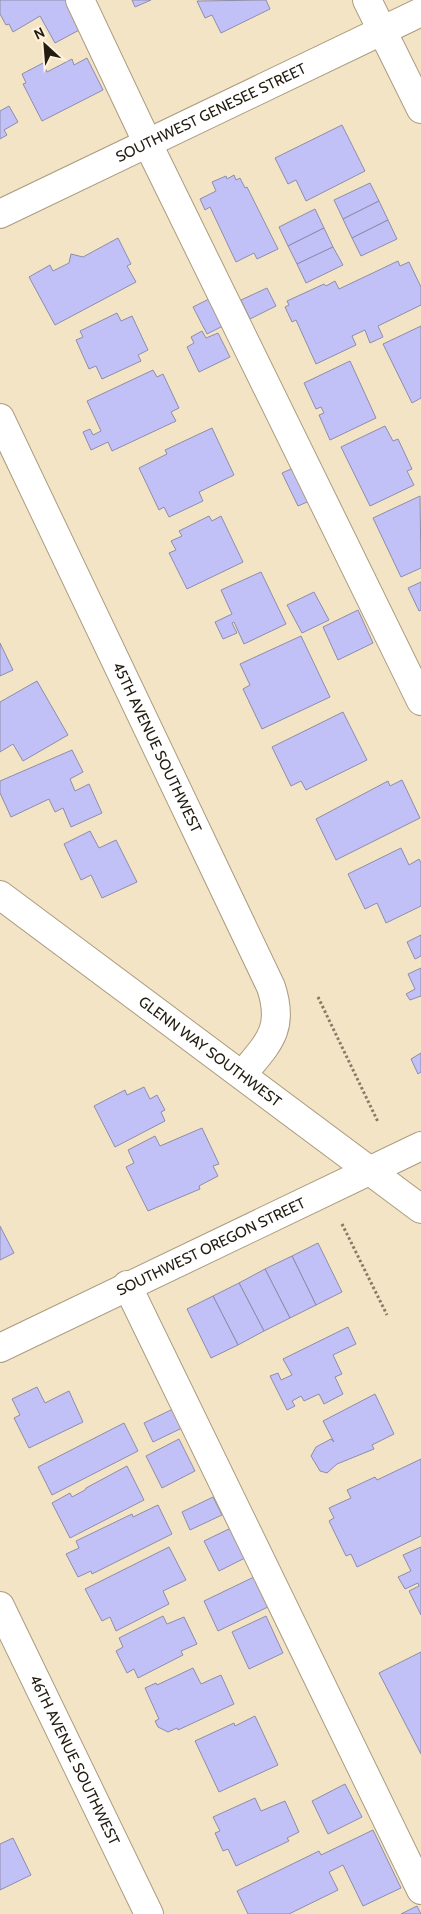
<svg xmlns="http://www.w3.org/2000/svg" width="421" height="1914" viewBox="0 0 421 1914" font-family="Cabin,sans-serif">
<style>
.building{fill:#c2c1f7;stroke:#8d8daa}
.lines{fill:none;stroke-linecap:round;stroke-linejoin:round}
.minor-casing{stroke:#ab9c7f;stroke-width:30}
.path{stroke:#867b67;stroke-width:3;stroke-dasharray:2.5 2.5;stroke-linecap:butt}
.minor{stroke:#fff;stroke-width:28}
.labels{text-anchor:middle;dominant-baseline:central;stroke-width:5;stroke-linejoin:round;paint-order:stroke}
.street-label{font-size:15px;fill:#221c11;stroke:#fff2da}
</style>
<rect width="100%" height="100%" fill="#f4e4c6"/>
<g class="building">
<path d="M0 0H68L83 28 55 43 40 16 13 32 9 24 6 25 0 14Z"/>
<path d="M132 0H151L135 7Z"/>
<path d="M266 0 270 9 221 33 212 15 205 18 197 1Z"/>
<path d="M87 58 103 90 42 121 23 84 26 83 22 74 43 63 47 72 72 59 74 65Z"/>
<path d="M9 106 18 122 4 130 7 135 0 139V111Z"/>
<path d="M342 125 365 171 306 201 296 180 288 184 275 158Z"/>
<path d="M234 175 236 180 240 178 245 188 247 187 278 249 257 259 254 253 236 262 210 207 205 210 200 199 216 191 212 182 226 176 227 179Z"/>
<path d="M370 183 379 201 343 219 334 200Z"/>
<path d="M379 201 388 220 352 238 343 219Z"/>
<path d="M315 209 324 228 288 246 279 227Z"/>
<path d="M388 220 397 239 361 256 352 238Z"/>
<path d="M324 228 333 247 297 264 288 246Z"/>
<path d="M118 238 131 264 127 266 136 282 55 325 29 277 50 265 53 271 69 263 71 254 83 257Z"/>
<path d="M333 247 343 265 306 283 297 264Z"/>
<path d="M398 261 400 266 409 262 421 287V305L378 326 383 337 370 343 365 330 352 336 356 345 316 364 296 320 292 322 285 307 289 305 287 301 324 284 326 286 335 281 339 289Z"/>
<path d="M267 288 276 306 250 319 241 300Z"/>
<path d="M211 298 225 325 207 334 193 307Z"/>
<path d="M117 313 121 321 132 316 148 350 138 355 141 361 102 379 96 366 89 369 76 340 83 337 80 331Z"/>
<path d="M421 326V398L412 403 383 344Z"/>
<path d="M202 331 206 338 218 333 230 357 199 372 187 347 194 343 191 337Z"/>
<path d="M350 361 376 418 330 440 319 415 324 413 321 407 316 409 304 383Z"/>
<path d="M153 370 157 377 163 374 179 408 171 412 176 421 112 451 108 442 91 450 83 432 90 429 93 435 101 431 87 401Z"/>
<path d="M385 426 393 441 398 439 412 469 407 471 414 485 370 506 341 447Z"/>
<path d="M212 428 234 475 199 492 203 501 169 517 164 507 159 510 139 468 167 454 165 450Z"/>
<path d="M298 466 314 499 298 506 282 473Z"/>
<path d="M420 496 421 568 401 577 373 518Z"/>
<path d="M209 516 212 521 221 516 243 562 187 589 169 553 176 550 171 541 182 536 179 531Z"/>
<path d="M261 572 286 624 244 644 234 622 232 623 237 633 223 639 215 622 232 614 221 590Z"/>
<path d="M421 582V610L419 611 408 588Z"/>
<path d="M314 592 329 620 302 633 287 605Z"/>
<path d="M358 610 373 643 338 660 323 627Z"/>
<path d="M301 636 330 697 262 729 243 689 250 685 240 664Z"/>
<path d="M0 643 13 670 0 676Z"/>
<path d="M37 681 68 735 23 761 13 744 0 752V702Z"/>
<path d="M343 712 367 760 306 790 301 781 291 786 272 747Z"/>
<path d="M72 750 83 772 70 779 75 791 89 784 102 813 71 827 63 808 55 812 49 799 11 817 0 793V781Z"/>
<path d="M402 780 420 818 336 860 316 819 388 781 390 786Z"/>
<path d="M90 831 99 848 116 840 137 882 102 898 91 875 81 880 64 844Z"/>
<path d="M401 848 409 865 419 859 421 863V906L386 923 377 903 365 909 348 874Z"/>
<path d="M421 935V956L415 959 407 942Z"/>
<path d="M421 968V996L410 1000 406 994 415 989 408 974Z"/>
<path d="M421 1053V1072L418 1074 411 1059Z"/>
<path d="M144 1087 150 1099 157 1095 165 1110 161 1112 165 1121 115 1147 94 1106 125 1090 127 1095Z"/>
<path d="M202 1128 219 1164 213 1166 218 1176 199 1186 200 1189 148 1211 126 1167 134 1163 128 1150 155 1136 160 1146Z"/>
<path d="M0 1226 14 1253 0 1260Z"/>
<path d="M318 1243 342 1292 316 1305 292 1256Z"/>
<path d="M292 1256 316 1305 290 1318 265 1269Z"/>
<path d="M265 1269 290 1318 264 1331 239 1283Z"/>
<path d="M239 1283 264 1331 238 1345 213 1296Z"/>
<path d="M213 1296 238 1345 211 1358 187 1309Z"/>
<path d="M348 1327 356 1344 333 1355 342 1374 335 1377 343 1394 324 1404 319 1394 304 1401 301 1396 292 1401 295 1406 287 1410 270 1376 278 1373 281 1380 292 1375 283 1359Z"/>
<path d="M37 1387 45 1403 69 1391 83 1422 29 1448 14 1418 20 1415 12 1399Z"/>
<path d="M375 1394 394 1434 372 1445 374 1449 337 1464 327 1473 320 1471 311 1456 316 1447 331 1439 334 1442 323 1421Z"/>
<path d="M175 1408 184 1427 153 1442 144 1423Z"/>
<path d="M124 1423 138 1451 52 1495 38 1467Z"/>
<path d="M179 1439 195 1471 162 1488 146 1456Z"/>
<path d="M421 1459V1536L357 1567 351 1554 346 1556 329 1521 334 1518 329 1508 351 1498 347 1490 375 1477 377 1480Z"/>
<path d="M127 1466 144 1500 70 1538 52 1503 70 1493 72 1497 85 1490 86 1488Z"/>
<path d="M213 1497 222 1515 190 1530 182 1512Z"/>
<path d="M158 1505 172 1534 92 1574 91 1571 78 1577 66 1554 79 1548 76 1541 132 1514 133 1517Z"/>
<path d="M233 1527 247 1557 219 1571 204 1541Z"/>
<path d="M169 1547 186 1580 163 1591 169 1604 116 1631 110 1617 102 1621 85 1589Z"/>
<path d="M421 1547V1615L409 1591 419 1586 418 1583 405 1589 398 1577 411 1571 403 1555Z"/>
<path d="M256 1576 270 1606 218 1631 204 1601Z"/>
<path d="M163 1616 167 1624 184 1617 197 1644 181 1651 183 1655 138 1678 134 1669 127 1673 116 1651 123 1647 119 1638Z"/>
<path d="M266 1616 283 1653 249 1669 232 1632Z"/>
<path d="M421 1652V1754L379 1673Z"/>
<path d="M193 1668 201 1684 221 1675 234 1704 178 1730 177 1728 168 1732 158 1727 155 1721 159 1719 145 1688 156 1683 157 1685Z"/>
<path d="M255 1716 278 1765 219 1792 195 1741 234 1723 235 1726Z"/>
<path d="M345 1784 362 1817 328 1834 312 1801Z"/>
<path d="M255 1798 261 1811 285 1801 299 1832 287 1838 289 1841 236 1866 228 1849 223 1851 215 1833 220 1831 213 1817Z"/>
<path d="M373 1830 401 1888 363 1906 343 1865 329 1872 338 1890 289 1914H248L237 1891 319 1851 321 1855Z"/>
<path d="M13 1838 31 1875 0 1890V1844Z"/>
<path d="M417 1906 421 1914H401Z"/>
</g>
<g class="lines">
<g class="minor-casing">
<g id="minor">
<path d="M80 0 148 144 421 701"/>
<path d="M367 0 421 109"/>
<path id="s1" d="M0 214 421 12"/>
<path id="s2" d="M0 418 271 987C285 1030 268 1043 242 1075"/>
<path id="s3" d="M0 895 421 1209"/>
<path d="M127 1285 421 1890"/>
<path id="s4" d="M0 1348 421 1146"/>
<path id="s5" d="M0 1606 149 1914"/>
</g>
</g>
<g class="path">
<path d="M318 997 378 1122"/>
<path d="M342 1224 387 1315"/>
</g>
<use href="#minor" class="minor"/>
</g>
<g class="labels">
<g class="street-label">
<text stroke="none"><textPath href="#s1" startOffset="234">SOUTHWEST GENESEE STREET</textPath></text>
<text stroke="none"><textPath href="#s2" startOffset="365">45TH AVENUE SOUTHWEST</textPath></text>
<text stroke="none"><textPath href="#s3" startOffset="262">GLENN WAY SOUTHWEST</textPath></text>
<text stroke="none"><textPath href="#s4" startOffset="234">SOUTHWEST OREGON STREET</textPath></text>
<text stroke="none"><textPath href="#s5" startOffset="171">46TH AVENUE SOUTHWEST</textPath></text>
</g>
</g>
<g transform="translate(45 45) rotate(334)" stroke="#fff2da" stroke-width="4" paint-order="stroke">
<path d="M0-4L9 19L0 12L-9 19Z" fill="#221c11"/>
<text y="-8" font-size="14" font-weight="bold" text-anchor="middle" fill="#221c11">N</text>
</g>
</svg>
